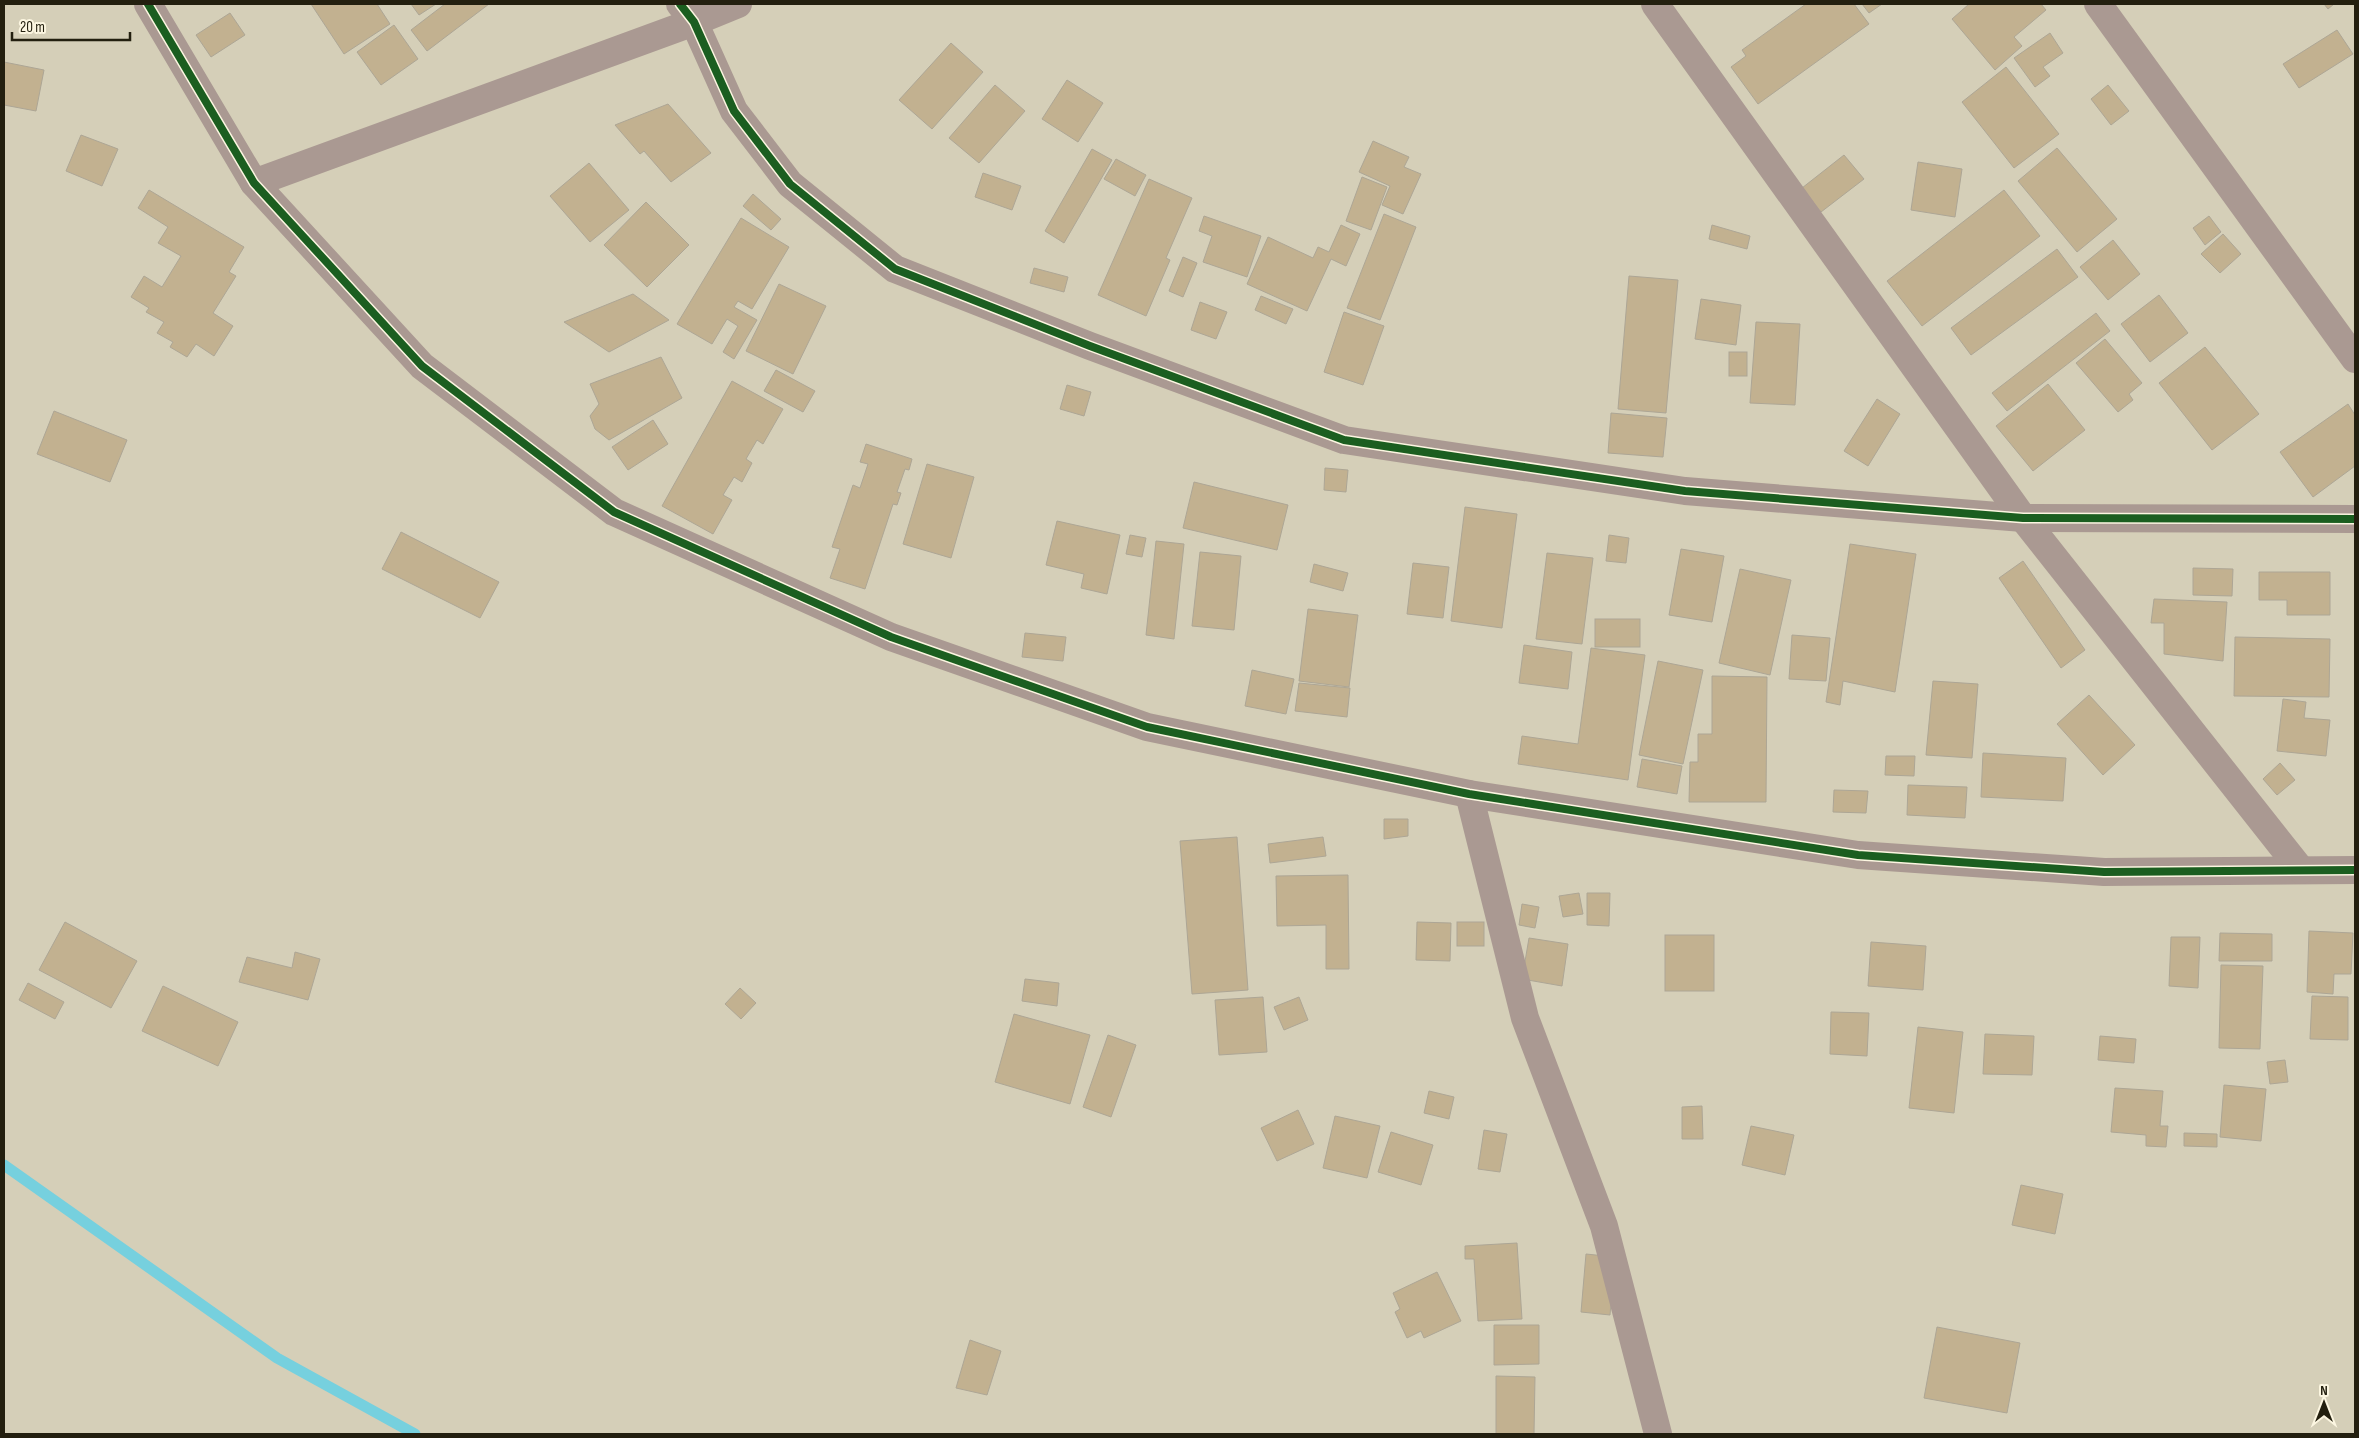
<svg xmlns="http://www.w3.org/2000/svg" width="2359" height="1438" viewBox="0 0 2359 1438" font-family="'Sofia Sans Condensed',sans-serif">
<style>
.lines{fill:none;stroke-linecap:round;stroke-linejoin:round}
.stream{stroke:#76d0de;stroke-width:11}
.building{fill:#c2b190;stroke:#ada695}
.minor{stroke:#aa9992;stroke-width:28}
.cycleway-casing{stroke:#fcf6e1;stroke-width:11}
.cycleway{stroke:#1b5e20;stroke-width:8}
</style>
<rect width="100%" height="100%" fill="#d5cfb8"/>
<g class="lines">
<path class="stream" d="M4 1165 277 1358 415 1434"/>
</g>
<g class="building">
<path d="M311 4H377L390 24 344 54Z"/>
<path d="M411 4H436L419 15Z"/>
<path d="M445 4H489L427 51 411 30Z"/>
<path d="M1806 4H1854L1869 24 1758 104 1731 67 1746 56 1742 50Z"/>
<path d="M1862 4H1882L1869 13Z"/>
<path d="M1969 4H2041L2046 10 2014 37 2022 46 1995 70 1952 19Z"/>
<path d="M2324 4H2334L2328 9Z"/>
<path d="M230 13 245 35 211 57 196 35Z"/>
<path d="M394 25 418 59 381 85 357 52Z"/>
<path d="M2337 30 2353 54 2299 88 2283 64Z"/>
<path d="M2050 33 2063 53 2043 67 2050 76 2035 87 2014 58Z"/>
<path d="M951 43 983 72 932 129 899 100Z"/>
<path d="M4 62 44 70 36 111 4 105Z"/>
<path d="M2006 67 2059 134 2014 168 1962 102Z"/>
<path d="M1067 80 1103 103 1078 142 1042 119Z"/>
<path d="M995 85 1025 111 979 163 949 138Z"/>
<path d="M2108 85 2129 111 2111 125 2091 99Z"/>
<path d="M668 104 711 153 671 182 644 151 640 154 615 125Z"/>
<path d="M81 135 118 149 102 186 66 171Z"/>
<path d="M1373 141 1409 157 1404 167 1421 174 1403 214 1382 205 1390 186 1359 172Z"/>
<path d="M2057 148 2117 219 2077 252 2018 181Z"/>
<path d="M1092 149 1112 160 1064 243 1045 231Z"/>
<path d="M1844 155 1864 179 1821 212 1802 188Z"/>
<path d="M1116 159 1146 175 1135 196 1104 179Z"/>
<path d="M1918 162 1962 169 1955 217 1911 210Z"/>
<path d="M589 163 629 210 590 242 550 196Z"/>
<path d="M983 173 1021 186 1012 210 975 197Z"/>
<path d="M1362 177 1387 187 1371 230 1346 221Z"/>
<path d="M1149 179 1192 198 1166 258 1170 260 1146 316 1098 295Z"/>
<path d="M149 190 244 247 229 272 236 276 213 313 233 326 214 356 196 344 187 357 170 347 173 342 157 333 164 322 146 312 149 308 131 297 144 276 162 287 181 256 158 243 168 227 138 208Z"/>
<path d="M2004 190 2040 236 1922 326 1887 281Z"/>
<path d="M753 194 781 219 771 230 743 206Z"/>
<path d="M646 202 689 245 647 287 604 245Z"/>
<path d="M1384 214 1416 227 1380 320 1347 308Z"/>
<path d="M1204 216 1261 236 1247 277 1203 262 1212 236 1199 231Z"/>
<path d="M2209 216 2221 232 2205 245 2193 228Z"/>
<path d="M741 218 789 247 752 309 738 301 734 307 757 320 734 359 723 352 738 326 727 319 712 344 677 324Z"/>
<path d="M1341 225 1360 234 1346 266 1331 259 1307 311 1247 284 1268 237 1313 258 1318 247 1329 252Z"/>
<path d="M1712 225 1750 236 1747 249 1709 239Z"/>
<path d="M2223 234 2241 254 2220 273 2201 254Z"/>
<path d="M2113 240 2140 274 2108 300 2080 267Z"/>
<path d="M2057 249 2078 277 1971 355 1951 328Z"/>
<path d="M1183 257 1197 263 1183 297 1169 291Z"/>
<path d="M1034 268 1068 277 1064 292 1030 283Z"/>
<path d="M1629 276 1678 280 1666 413 1618 409Z"/>
<path d="M779 284 826 306 793 374 746 351Z"/>
<path d="M633 294 669 320 609 352 564 322Z"/>
<path d="M2159 295 2188 333 2150 362 2121 324Z"/>
<path d="M1261 296 1293 309 1286 324 1255 310Z"/>
<path d="M1701 299 1741 305 1736 345 1695 339Z"/>
<path d="M1200 302 1227 312 1216 339 1191 330Z"/>
<path d="M1344 312 1384 326 1363 385 1324 372Z"/>
<path d="M2096 313 2110 331 2007 411 1992 393Z"/>
<path d="M1756 322 1800 324 1795 405 1750 403Z"/>
<path d="M2105 339 2142 383 2129 394 2133 400 2118 412 2076 363Z"/>
<path d="M2205 347 2259 414 2212 450 2159 383Z"/>
<rect x="1729" y="352" width="18" height="24"/>
<path d="M661 357 682 398 609 440 595 429 590 416 599 404 590 384Z"/>
<path d="M776 370 815 391 803 412 764 391Z"/>
<path d="M732 381 783 409 763 444 757 440 746 459 752 463 742 482 734 477 723 495 732 500 713 534 662 506Z"/>
<path d="M2048 384 2085 430 2033 471 1996 426Z"/>
<path d="M1067 385 1091 392 1084 416 1060 409Z"/>
<path d="M1877 399 1900 414 1868 466 1844 451Z"/>
<path d="M2348 404 2355 415V466L2313 497 2280 452Z"/>
<path d="M54 411 127 440 110 482 37 454Z"/>
<path d="M1611 413 1667 418 1663 457 1608 453Z"/>
<path d="M653 420 668 444 628 470 612 447Z"/>
<path d="M866 444 912 459 909 470 905 469 897 492 901 493 897 505 893 504 865 589 830 578 840 549 832 547 853 485 860 488 868 464 860 462Z"/>
<path d="M927 464 974 477 951 558 903 544Z"/>
<path d="M1325 468 1348 470 1346 492 1324 490Z"/>
<path d="M1194 482 1288 505 1277 550 1183 528Z"/>
<path d="M1465 507 1517 514 1502 628 1451 621Z"/>
<path d="M1057 521 1120 535 1107 594 1081 588 1084 574 1046 565Z"/>
<path d="M401 532 499 582 480 618 382 569Z"/>
<path d="M1130 535 1146 538 1142 557 1126 554Z"/>
<path d="M1609 535 1629 538 1626 563 1606 561Z"/>
<path d="M1156 541 1184 544 1174 639 1146 635Z"/>
<path d="M1850 544 1916 554 1895 692 1843 681 1840 705 1826 702Z"/>
<path d="M1681 549 1724 556 1712 622 1669 615Z"/>
<path d="M1200 552 1241 556 1234 630 1192 626Z"/>
<path d="M1547 553 1593 558 1582 644 1536 639Z"/>
<path d="M2023 561 2085 650 2061 668 1999 578Z"/>
<path d="M1413 563 1449 567 1443 618 1407 614Z"/>
<path d="M1314 564 1348 573 1343 591 1310 582Z"/>
<path d="M2193 568 2233 569 2232 596 2193 595Z"/>
<path d="M1740 569 1791 580 1770 675 1719 663Z"/>
<path d="M2259 572H2330V615H2287V600H2259Z"/>
<path d="M2154 599 2227 602 2223 661 2164 654V623H2151Z"/>
<path d="M1308 609 1358 615 1349 687 1299 681Z"/>
<rect x="1595" y="619" width="45" height="28"/>
<path d="M1025 633 1066 637 1063 661 1022 657Z"/>
<path d="M1792 635 1830 638 1826 681 1789 679Z"/>
<path d="M2235 637 2330 639 2329 697 2234 696Z"/>
<path d="M1524 645 1572 652 1568 689 1519 683Z"/>
<path d="M1591 648 1645 655 1628 780 1518 764 1522 736 1578 744Z"/>
<path d="M1658 661 1703 670 1683 764 1639 755Z"/>
<path d="M1252 670 1294 679 1286 714 1245 706Z"/>
<path d="M1712 676 1767 677 1766 802H1689L1690 762H1698V734H1712Z"/>
<path d="M1933 681 1978 684 1972 758 1926 755Z"/>
<path d="M1299 683 1350 688 1347 717 1295 711Z"/>
<path d="M2089 695 2135 745 2103 775 2057 724Z"/>
<path d="M2283 699 2306 702 2304 718 2330 720 2326 756 2277 751Z"/>
<path d="M1983 753 2066 758 2063 801 1981 797Z"/>
<path d="M1886 756H1915L1914 776 1885 775Z"/>
<path d="M1642 759 1682 766 1677 794 1637 787Z"/>
<path d="M2280 763 2295 780 2277 795 2263 779Z"/>
<path d="M1908 785 1967 787 1965 818 1907 815Z"/>
<path d="M1834 790 1868 791 1866 813 1833 812Z"/>
<path d="M1384 819H1408V836L1384 839Z"/>
<path d="M1237 837 1248 990 1192 994 1180 841Z"/>
<path d="M1323 837 1326 856 1270 863 1268 844Z"/>
<path d="M1348 875 1349 969H1326V925L1277 926 1276 876Z"/>
<path d="M1579 893 1583 914 1563 917 1559 896Z"/>
<path d="M1587 893H1610L1609 926 1587 925Z"/>
<path d="M1522 904 1539 907 1535 928 1519 925Z"/>
<path d="M65 922 137 961 111 1008 39 970Z"/>
<path d="M1417 922 1451 923 1450 961 1416 960Z"/>
<rect x="1457" y="922" width="27" height="24"/>
<path d="M2309 931 2353 933 2351 974H2334L2333 994 2307 992Z"/>
<path d="M2220 933 2272 934V961H2219Z"/>
<rect x="1665" y="935" width="49" height="56"/>
<path d="M2171 937H2200L2198 988 2169 986Z"/>
<path d="M1529 938 1568 944 1562 986 1522 979Z"/>
<path d="M1871 942 1926 946 1923 990 1868 986Z"/>
<path d="M295 952 320 959 308 1000 239 982 247 957 292 968Z"/>
<path d="M2221 965 2263 966 2260 1049 2219 1048Z"/>
<path d="M1025 979 1059 983 1057 1006 1022 1001Z"/>
<path d="M28 983 64 1002 55 1019 19 1000Z"/>
<path d="M163 986 238 1022 218 1066 142 1031Z"/>
<path d="M740 988 756 1003 741 1019 725 1004Z"/>
<path d="M2312 996 2348 997V1040L2310 1039Z"/>
<path d="M1263 997 1267 1052 1219 1055 1215 1000Z"/>
<path d="M1299 997 1308 1020 1284 1030 1274 1007Z"/>
<path d="M1831 1012 1869 1013 1867 1056 1830 1054Z"/>
<path d="M1014 1014 1090 1035 1070 1104 995 1082Z"/>
<path d="M1918 1027 1963 1032 1954 1113 1909 1108Z"/>
<path d="M1985 1034 2034 1036 2032 1075 1983 1074Z"/>
<path d="M1108 1035 1136 1045 1111 1117 1083 1107Z"/>
<path d="M2100 1036 2136 1039 2134 1063 2098 1060Z"/>
<path d="M2285 1060 2288 1082 2270 1084 2267 1062Z"/>
<path d="M2224 1085 2266 1089 2261 1141 2220 1137Z"/>
<path d="M2115 1088 2163 1091 2160 1126H2168L2166 1147 2146 1146V1135L2111 1132Z"/>
<path d="M1429 1091 1454 1097 1449 1119 1424 1113Z"/>
<path d="M1702 1106 1703 1139H1682V1107Z"/>
<path d="M1298 1110 1314 1144 1277 1161 1261 1128Z"/>
<path d="M1335 1116 1380 1126 1367 1178 1323 1168Z"/>
<path d="M1751 1126 1794 1135 1785 1175 1742 1165Z"/>
<path d="M1484 1130 1507 1134 1500 1172 1478 1169Z"/>
<path d="M1391 1132 1433 1145 1421 1185 1378 1172Z"/>
<path d="M2184 1133 2217 1134V1147L2184 1146Z"/>
<path d="M2021 1185 2063 1194 2055 1234 2012 1225Z"/>
<path d="M1517 1243 1522 1319 1478 1321 1474 1259H1465V1246Z"/>
<path d="M1586 1254 1615 1257 1610 1315 1581 1312Z"/>
<path d="M1437 1272 1461 1321 1424 1338 1421 1331 1407 1338 1395 1312 1400 1309 1393 1293Z"/>
<path d="M1494 1325H1539V1364L1494 1365Z"/>
<path d="M1937 1327 2020 1343 2007 1413 1924 1398Z"/>
<path d="M970 1340 1001 1351 987 1395 956 1388Z"/>
<path d="M1496 1376 1535 1377 1534 1434H1496Z"/>
</g>
<g class="lines">
<g class="minor">
<path d="M148 4 254 183 422 366 614 512 891 637 1147 727 1469 794 1858 855 2104 872 2355 870"/>
<path d="M680 4 694 22 734 111 790 184 895 269 1090 346 1344 440 1685 491 2023 518 2355 519"/>
<path d="M1655 4 2023 518 2301 870"/>
<path d="M2098 4 2355 359"/>
<path d="M254 183 694 22 738 4"/>
<path d="M1469 794 1525 1018 1604 1226 1658 1434"/>
</g>
<g class="cycleway-casing">
<g id="cycleway">
<path d="M148 4 254 183 422 366 614 512 891 637 1147 727 1469 794 1858 855 2104 872 2355 870"/>
<path d="M680 4 694 22 734 111 790 184 895 269 1090 346 1344 440 1685 491 2023 518 2355 519"/>
</g>
</g>
<use href="#cycleway" class="cycleway"/>
</g>
<rect width="2359" height="1438" fill="none" stroke="#231f0f" stroke-width="10"/>
<g transform="translate(2324 1403)" stroke="#fcf6e1" stroke-width="4" paint-order="stroke">
<path d="M0-4L9 19L0 12L-9 19Z" fill="#231f0f"/>
<text y="-8" font-size="14" font-weight="bold" text-anchor="middle" fill="#231f0f">N</text>
</g>
<path d="M12 32v8h118v-8" fill="none" stroke="#231f0f" stroke-width="2.5"/>
<text x="20" y="32" font-size="15" fill="#231f0f" stroke="#fcf6e1" stroke-width="4" paint-order="stroke">20 m</text>
</svg>
